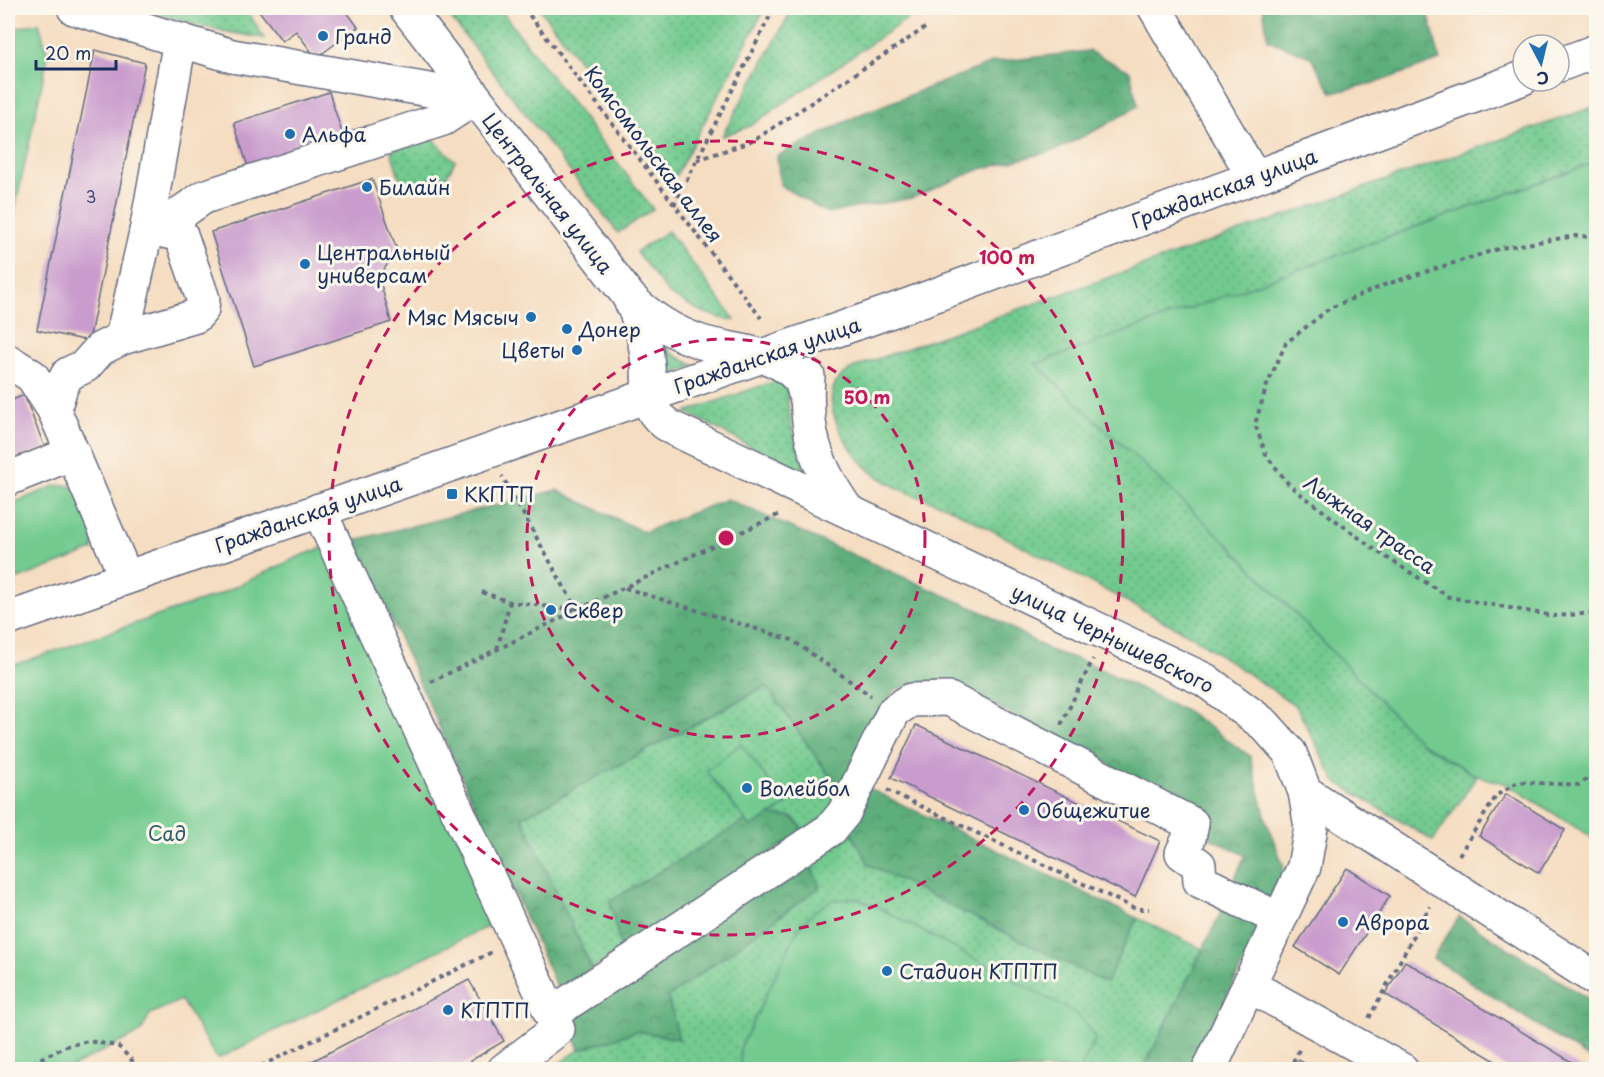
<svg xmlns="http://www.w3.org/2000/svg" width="1604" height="1077" viewBox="0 0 1604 1077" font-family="'Playpen Sans',sans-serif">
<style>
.grass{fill:url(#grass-dots);stroke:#467c76;stroke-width:1.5}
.forest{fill:url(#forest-crowns);stroke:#3c6e6c;stroke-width:1.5}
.green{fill:#72ca8f;stroke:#467c76;stroke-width:1.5}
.building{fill:#c99ccd}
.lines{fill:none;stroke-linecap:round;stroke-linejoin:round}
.minor-casing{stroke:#676c81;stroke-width:36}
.major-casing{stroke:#676c81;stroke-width:36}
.path{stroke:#676c81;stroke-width:4;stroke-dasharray:4.5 4.5;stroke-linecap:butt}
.minor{stroke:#fff;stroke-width:33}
.major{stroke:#fff;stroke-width:33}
.ring{fill:none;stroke:#c2185b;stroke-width:3;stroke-dasharray:10 8}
.poi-dot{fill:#1f6fb2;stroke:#fbf7ec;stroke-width:2}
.labels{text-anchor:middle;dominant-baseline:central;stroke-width:6;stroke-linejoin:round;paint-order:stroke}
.number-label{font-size:16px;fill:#464a7a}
.poi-label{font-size:20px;fill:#1b2f5e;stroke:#fbf7ec;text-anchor:start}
.street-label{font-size:20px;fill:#1b2f5e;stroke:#fbf7ec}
.park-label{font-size:20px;fill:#355e6d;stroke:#fbf7ec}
.centre{fill:#c2185b;stroke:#fbf7ec;stroke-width:3}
.ring-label{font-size:18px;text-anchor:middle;font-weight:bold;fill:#c2185b;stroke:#fbf7ec;stroke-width:6;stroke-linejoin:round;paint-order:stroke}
</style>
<defs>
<pattern id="grass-dots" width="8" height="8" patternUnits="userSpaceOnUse" patternTransform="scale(1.5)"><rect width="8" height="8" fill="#72ca8f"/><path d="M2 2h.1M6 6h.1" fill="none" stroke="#5da478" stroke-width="1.8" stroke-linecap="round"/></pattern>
<pattern id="forest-crowns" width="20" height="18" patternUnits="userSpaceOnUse" patternTransform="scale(1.5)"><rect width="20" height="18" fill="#5dae7a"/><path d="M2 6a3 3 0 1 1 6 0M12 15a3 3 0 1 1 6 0" fill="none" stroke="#4c8e67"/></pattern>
</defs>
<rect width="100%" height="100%" fill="#fbf7ec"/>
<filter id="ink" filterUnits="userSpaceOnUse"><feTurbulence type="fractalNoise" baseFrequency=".0167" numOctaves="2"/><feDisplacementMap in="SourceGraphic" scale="12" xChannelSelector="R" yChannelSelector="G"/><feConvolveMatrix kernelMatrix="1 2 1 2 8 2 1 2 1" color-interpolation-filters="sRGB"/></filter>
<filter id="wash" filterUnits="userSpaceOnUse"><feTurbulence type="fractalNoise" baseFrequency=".008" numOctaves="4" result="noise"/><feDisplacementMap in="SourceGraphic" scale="24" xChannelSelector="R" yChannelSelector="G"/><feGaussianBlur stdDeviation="1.35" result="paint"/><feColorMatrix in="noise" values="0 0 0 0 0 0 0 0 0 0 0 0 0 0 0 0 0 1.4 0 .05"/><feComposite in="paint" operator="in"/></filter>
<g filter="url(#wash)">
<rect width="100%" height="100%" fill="#f5ddc1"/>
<g class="grass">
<path d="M143 8H246L264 38C222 32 182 24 143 8Z"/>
<path d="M443 8H499L653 209 618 233Z"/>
<path d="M539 8H765L672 183Z"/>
<path d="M793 8H918L920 10 750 126 722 136Z"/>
<path d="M1596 106V162L1036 364 1216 532 1421 743 1477 776 1433 841 1335 781 1296 706 1190 635 948 507C925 499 902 492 880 478 856 463 817 409 837 381 845 369 864 364 877 359Z"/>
<path d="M430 136 455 161 447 176 403 189 391 151Z"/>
<path d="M668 231 735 320H727L700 311 669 294 636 252Z"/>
<path d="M659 342 676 356 695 366 663 377Z"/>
<path d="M786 377C787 416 794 443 810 479L686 412Z"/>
<path d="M767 686 838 788 830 813 592 969 521 817Z"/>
<path d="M849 828 1106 982 1137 918 1203 949 1143 1069 549 1070 579 1050 637 1031 678 1039 668 997 820 887 807 857Z"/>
</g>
<g class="forest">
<path d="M1263 8H1427L1440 60 1378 82 1332 93 1311 57 1268 40Z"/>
<path d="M1088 51 1130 71 1138 106 1104 126 1056 150 978 170 912 198 827 213 780 185 777 156 861 114 994 62Z"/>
<path d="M557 490 644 532 727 499 987 614 1049 650 1088 663 1188 712 1250 756 1267 823 1284 867 1273 900 1234 880 1245 855 1204 835 1212 817 944 680 896 689 838 788 766 686 522 817 592 969 558 990 355 540Z"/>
<path d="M868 788 1137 918 1106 983 869 865 849 828Z"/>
<path d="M756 814 792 817 805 831 621 950 610 901Z"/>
<path d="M807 857 820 887 668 997 679 1039 637 1031 579 1050 566 1014Z"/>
<path d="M1225 904 1264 923 1190 1069 1143 1070Z"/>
<path d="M1459 917 1596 1004V1063L1433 958Z"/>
</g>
<g class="green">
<path d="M39 23 48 56 8 241V30Z"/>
<path d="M1596 162V840L1507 784 1477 776 1421 743 1230 546 1036 364Z"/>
<path d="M65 485 76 488 95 538 93 550 8 583V505L55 486Z"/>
<path d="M327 546 497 922 217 1059 181 1000 150 1014 141 1032 67 1069H8V667L218 595 298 557Z"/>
<path d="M741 744 787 805 751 827 706 771Z"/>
<path d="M855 898 876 906 1075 1013 1086 1024 1095 1039 1080 1069H741L740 1049 798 929 814 912 832 900Z"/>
</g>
<g id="blocks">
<g class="building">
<path d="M257 8H344L358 27 316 58 296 31 282 41Z"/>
<path d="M95 50 145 63 89 341 37 330Z"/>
<path d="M329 92 346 145 251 176 234 123Z"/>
<path d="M372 179 397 250 379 277 391 322 254 366 211 232Z"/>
<path d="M24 395 45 448 8 463V402Z"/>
<path d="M916 725 1160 841 1135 897 891 778Z"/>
<path d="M1506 794 1565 830 1539 873 1479 836Z"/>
<path d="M1347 868 1390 896 1339 975 1295 947Z"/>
<path d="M1405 961 1585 1070H1510L1385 994Z"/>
<path d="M469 980 504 1041 455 1070H295Z"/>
<path d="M1298 1060 1318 1070H1293Z"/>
</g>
</g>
</g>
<g filter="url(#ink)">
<use href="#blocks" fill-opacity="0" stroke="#676c81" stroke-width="1.5"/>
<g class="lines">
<g class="minor-casing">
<g id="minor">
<path d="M74 8 232 56 475 98"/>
<path d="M406 8 627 294C640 317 646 340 648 366 649 379 647 396 652 408 656 417 664 423 672 428L1205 680 1265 725 1290 753 1305 792 1311 827 1304 867 1209 1070"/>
<path d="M1155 8 1254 177"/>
<path d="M169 231 175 217 204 197 443 119 475 98"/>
<path d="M146 232 180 40"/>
<path d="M630 298C650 318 674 333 701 342 733 352 777 350 800 380 803 384 804 392 806 397"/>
<path d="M8 361 32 376 54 410 126 577"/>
<path d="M808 376C804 431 816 467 848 511"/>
<path d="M54 410 61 387 68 374 85 366 100 349 122 338 196 316 202 309 203 299 181 235 154 229 146 232 122 338"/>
<path d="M8 479 73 453"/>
<path d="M319 510 558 1029 504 1070"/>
<path d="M1305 792 1596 979"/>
<path d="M1250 986 1402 1070"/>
<path d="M551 1014 831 829 844 813 894 711 911 700 949 699 1192 824 1189 838 1182 853 1199 865 1200 881 1279 919"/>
</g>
</g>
<g class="major-casing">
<g id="major">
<path d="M1559 65 1596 51"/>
<path d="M8 619 903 307 1523 78"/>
</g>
</g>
<g class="path">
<path d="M524 8 761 318"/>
<path d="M697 160 753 141 925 28"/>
<path d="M674 205 774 8"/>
<path d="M1596 237 1575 236 1501 248 1384 285 1330 308 1286 343 1267 385 1255 424 1266 455 1290 486 1378 552 1449 597 1554 616 1596 613"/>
<path d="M625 588 792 640 871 696"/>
<path d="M482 592 510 602 577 610 782 513"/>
<path d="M497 649 510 602"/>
<path d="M431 682 577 610 502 476"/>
<path d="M1061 725 1093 659"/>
<path d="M887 790 1136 909H1149"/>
<path d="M1459 855 1497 795 1518 782 1579 785 1596 772"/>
<path d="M1369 1018 1430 906"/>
<path d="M16 1070 67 1046 88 1041 118 1046 141 1070"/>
<path d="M253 1070 492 952"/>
<path d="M1289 1070 1301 1046"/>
</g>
<use href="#minor" class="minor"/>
<use href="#major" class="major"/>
</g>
</g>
<g class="ring">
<circle cx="726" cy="538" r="199"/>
<circle cx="726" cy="538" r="397"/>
</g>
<g class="poi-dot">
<circle cx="323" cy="36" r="6"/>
<circle cx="290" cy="134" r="6"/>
<circle cx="367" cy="187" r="6"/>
<circle cx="305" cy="264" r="6"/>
<circle cx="531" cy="317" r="6"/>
<circle cx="567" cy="329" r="6"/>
<circle cx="577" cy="350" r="6"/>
<rect x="446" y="488" width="12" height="12" rx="3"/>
<circle cx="551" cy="610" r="6"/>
<circle cx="747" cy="788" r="6"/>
<circle cx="1024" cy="810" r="6"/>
<circle cx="1343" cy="922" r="6"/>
<circle cx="887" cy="971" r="6"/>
<circle cx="448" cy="1010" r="6"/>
</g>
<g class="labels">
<g class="number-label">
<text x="91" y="196">3</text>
</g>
<g class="poi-label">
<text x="335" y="36">Гранд</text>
<text x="302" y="134">Альфа</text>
<text x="379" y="187">Билайн</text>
<text x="317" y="252">Центральный<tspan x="317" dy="23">универсам</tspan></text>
<text x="519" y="317" text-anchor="end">Мяс Мясыч</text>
<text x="579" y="329">Донер</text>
<text x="565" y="350" text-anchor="end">Цветы</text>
<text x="464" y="494">ККПТП</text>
<text x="563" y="610">Сквер</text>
<text x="759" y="788">Волейбол</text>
<text x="1036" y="810">Общежитие</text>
<text x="1355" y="922">Аврора</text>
<text x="899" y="971">Стадион КТПТП</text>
<text x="460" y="1010">КТПТП</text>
</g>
<g class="street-label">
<text transform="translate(654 154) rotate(53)">Комсомольская аллея</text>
<text transform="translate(1224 188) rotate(-20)">Гражданская улица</text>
<text transform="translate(548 193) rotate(52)">Центральная улица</text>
<text transform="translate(767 355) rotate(-19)">Гражданская улица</text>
<text transform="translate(308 514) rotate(-19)">Гражданская улица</text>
<text transform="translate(1370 524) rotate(35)">Лыжная трасса</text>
<text transform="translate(1113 638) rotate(26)">улица Чернышевского</text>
</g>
<g class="park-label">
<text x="167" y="833">Сад</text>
</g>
</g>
<circle cx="726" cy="538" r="9" class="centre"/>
<g class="ring-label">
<text x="1007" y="264">100 m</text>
<text x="867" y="404">50 m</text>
</g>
<rect width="1604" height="1077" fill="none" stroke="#fbf7ec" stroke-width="30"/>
<g transform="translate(1541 63) rotate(173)"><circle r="28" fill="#fbf7ec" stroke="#a1a7b3" stroke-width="1.5"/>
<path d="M0-4.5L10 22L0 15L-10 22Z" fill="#1f6fb2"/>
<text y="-9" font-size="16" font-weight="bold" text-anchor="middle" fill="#1b2f5e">С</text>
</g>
<path d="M36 60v9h80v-9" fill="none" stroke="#1b2f5e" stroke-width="3"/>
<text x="45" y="60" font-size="18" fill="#1b2f5e" stroke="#fbf7ec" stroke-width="4.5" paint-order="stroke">20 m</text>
</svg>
